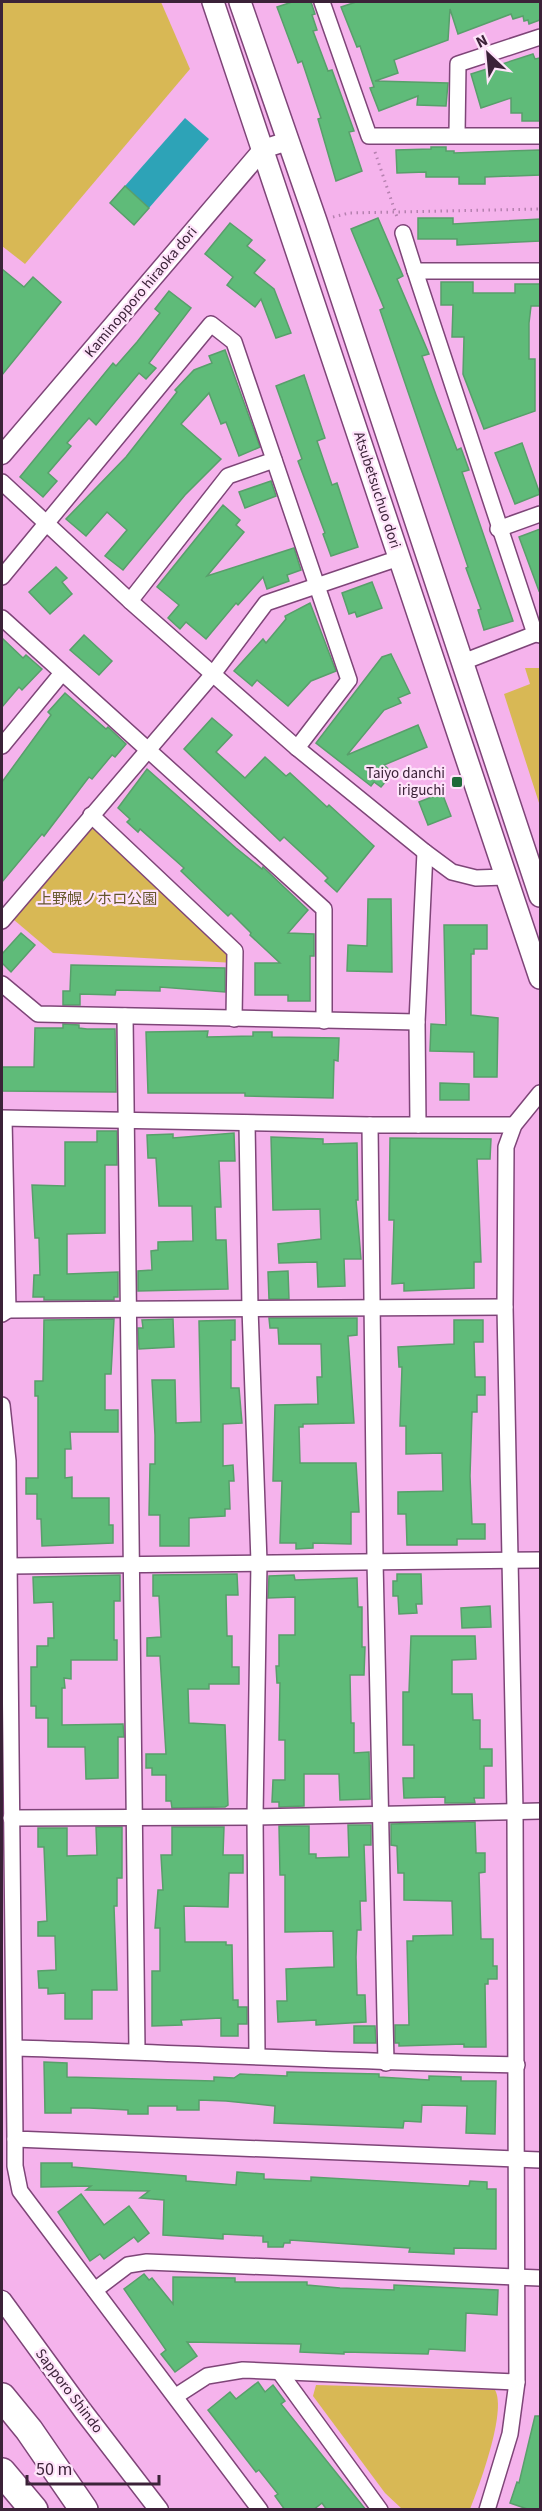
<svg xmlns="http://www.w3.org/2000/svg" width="542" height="2511" viewBox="0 0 542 2511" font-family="'Source Sans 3','Noto Sans JP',sans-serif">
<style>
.green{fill:#d8b855}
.water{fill:#2da3b7}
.building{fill:#5fbb79;stroke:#589f6b;stroke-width:1.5}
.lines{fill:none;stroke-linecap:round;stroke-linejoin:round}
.minor-casing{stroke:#7e4578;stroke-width:18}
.tertiary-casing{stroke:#7e4578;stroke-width:21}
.secondary-casing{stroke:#7e4578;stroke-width:24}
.motorway-casing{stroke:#7e4578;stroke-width:30}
.path{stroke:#b581af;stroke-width:3;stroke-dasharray:1.5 4.5;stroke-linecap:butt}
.minor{stroke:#fff;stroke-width:15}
.tertiary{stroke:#fff;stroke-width:18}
.secondary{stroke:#fff;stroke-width:21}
.motorway{stroke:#fff;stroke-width:27}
.poi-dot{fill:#1e6a39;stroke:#fee3fa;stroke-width:2}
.labels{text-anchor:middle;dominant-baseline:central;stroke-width:4.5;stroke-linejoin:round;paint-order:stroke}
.street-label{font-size:15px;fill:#3b2238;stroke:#fee3fa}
.poi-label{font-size:15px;fill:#3b2238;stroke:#fee3fa;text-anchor:end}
.park-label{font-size:15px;fill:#65562b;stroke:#fee3fa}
</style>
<rect width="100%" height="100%" fill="#f5b3ec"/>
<g class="green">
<path d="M2 2H161L190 69 25 264 2 246Z"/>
<path d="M525 668H540V806L504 694 530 684Z"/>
<path d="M91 815 235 951V963L53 953 7 914Z"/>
<path d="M316 2385 495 2390C507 2411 479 2486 470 2509H402L385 2493 313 2396Z"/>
</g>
<path class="water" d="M185 118 209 139 149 208 125 186Z"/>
<g class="building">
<path d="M292 2H311L315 14 312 15 317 30 313 31 328 71 332 70 354 131 349 132 362 171 336 181 318 119 321 118 302 61 298 63 277 7Z"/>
<path d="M356 2H540V20L529 24 528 20 524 21 523 16 513 19 511 14 458 34 450 9 448 40 394 60 398 73 375 81 448 83 446 106 417 105 418 96 379 111 370 88 374 87 360 46 357 47 341 7Z"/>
<path d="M533 54 535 59 540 58V121H522V113H511V98L481 108 471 74Z"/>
<path d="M431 147H446V151H454V153L540 150V175L485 177V184H459V177H426V172L397 173 396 150 431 149Z"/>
<path d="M125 186 149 208 134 225 110 203Z"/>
<path d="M378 218 403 276 397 279 429 354 422 356 436 395 457 450 461 448 469 470 462 472 513 621 484 630 478 610 481 609 466 568 468 567 380 310 384 308 351 229Z"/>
<path d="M418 218H453V224L540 219V241L457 245V239H418Z"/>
<path d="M230 223 252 240 247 246 265 260 254 273 274 289 291 333 276 338 261 299 255 307 227 285 233 277 205 254Z"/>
<path d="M2 269 24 287 33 277 61 302 2 375Z"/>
<path d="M441 282H473V293H515V284H540V306H531L529 323V359H535V411L484 429 463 374 464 337H452L453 305H441Z"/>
<path d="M169 291 191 308 149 363 156 368 146 379 139 373 96 425 89 418 67 443 71 446 48 473 57 481 43 497 20 477 113 363 116 366 137 342 160 313 155 309Z"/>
<path d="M225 350 260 447 239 456 226 422 221 424 209 393 181 424 221 459 185 495 123 570 105 556 127 530 107 512 86 536 66 519 126 457 177 392 175 390 194 370 212 363 209 356Z"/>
<path d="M304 375 325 438 317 441 332 485 337 483 358 547 331 556 323 534 325 533 298 461 302 459 276 386Z"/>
<path d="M522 443 540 494 515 504 495 453Z"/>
<path d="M271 481 276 496 245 508 239 492Z"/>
<path d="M223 505 240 520 236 525 244 532 207 576 294 548 301 570 287 575 289 581 267 589 263 577 238 605 236 603 206 639 186 622 180 629 168 618 179 605 157 587Z"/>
<path d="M540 529V590L539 591 519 537Z"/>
<path d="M56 567 67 578 62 582 72 594 50 614 29 592Z"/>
<path d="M372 582 382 608 357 617 355 612 349 614 342 593Z"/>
<path d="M310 603 336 671 311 681 288 706 257 680 252 686 234 671 263 639 266 643 286 619 285 616Z"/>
<path d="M84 635 112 661 99 675 70 650Z"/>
<path d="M2 638 23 658 26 655 42 669 22 690 19 687 2 707Z"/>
<path d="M391 654 410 693 398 698 401 703 384 710 347 755 418 725 427 747 384 765 393 773 381 787 374 782 371 786 316 743 382 657Z"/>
<path d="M65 693 106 729 108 727 126 744 115 757 112 755 92 779 89 777 44 836 42 834 2 882V782L51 715 48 712Z"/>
<path d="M212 718 232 735 216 752 245 778 265 757 286 776 290 773 327 807 329 805 374 846 337 892 325 881 328 878 322 872 284 837 280 841 184 749Z"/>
<path d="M147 769 236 848 262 869 263 867 308 910 288 933 314 934V956H310V1001H288V995H255V963H280L250 935 251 933 231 913 228 916 181 871 184 868 140 829 138 832 127 822 130 819 118 808Z"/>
<path d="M442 793 451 816 428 825 419 802Z"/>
<path d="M368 899H391L392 972 347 971 348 945 367 946Z"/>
<path d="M444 925H487V949H474V954H471V1015L498 1018 497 1077H474V1052L430 1051 431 1024 446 1025Z"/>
<path d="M21 933 35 945 11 972 2 963V954Z"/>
<path d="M71 965 225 968V992L160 987V991L116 990 115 995 80 994V1005H63V991H70Z"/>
<path d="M63 1024 79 1025V1028L87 1029H115L116 1092 2 1091V1067H34L35 1028H63Z"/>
<path d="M208 1031 207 1037 253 1036V1032H272V1037L339 1038 338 1061 334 1060 333 1098 245 1096V1093H148L146 1032Z"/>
<path d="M440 1083 469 1084V1100H440Z"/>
<path d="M97 1131H117V1165H105V1233L67 1234V1274L118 1272V1297H114V1300H44V1297H33L34 1275H40L39 1238H35L32 1185 65 1186V1142H97Z"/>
<path d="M234 1133 235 1161H219L221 1207H215L216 1240H226L228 1289 138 1291V1271L152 1270 151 1251 158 1250V1242L193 1241 192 1206H159L156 1158H148L147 1135 173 1134V1138Z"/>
<path d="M271 1137 323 1139V1144L357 1143 358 1200H356L361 1259H344L345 1286 318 1287 317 1262 279 1263 278 1244 321 1239 320 1209 273 1210Z"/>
<path d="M390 1138 491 1139 490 1159H477L481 1262H474V1288L404 1291V1283L392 1284 394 1220H389Z"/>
<path d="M288 1271 289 1299H269L268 1272Z"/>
<path d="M269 1318H357V1335L348 1336 354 1423 303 1424V1427H299L300 1463H356L359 1512H351V1544L313 1543V1548L296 1549V1543H280L282 1481H273L275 1405 318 1404 317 1377H322L321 1344H279L278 1328H270Z"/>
<path d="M114 1319 111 1374H105V1410H118V1432H70L71 1449H65V1478L72 1477V1498H109V1525H113V1543L42 1546 41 1519H37V1494H26V1478H38V1396H35V1381H43L44 1320Z"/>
<path d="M173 1319 174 1347 139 1349 138 1328H143L142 1320Z"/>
<path d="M235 1320V1340H231V1388H239L242 1423 223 1424V1466L233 1465 234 1481H229L230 1509H225V1516L189 1518V1546H160V1515H149L150 1464H155V1435L152 1380H175L176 1423 201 1422 199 1321Z"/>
<path d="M454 1320H483V1342H474L475 1377H485V1395H477V1412H472L470 1476 472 1524H485V1539H457V1545H407L406 1514H398V1492L443 1491 442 1453 406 1454V1426H400L402 1367H399L398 1347 454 1344Z"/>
<path d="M237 1574 238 1595H226L227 1636H232V1667H239V1684H209V1689H188L189 1723 225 1725 228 1805 225 1807 172 1808 171 1801H166V1775H152V1768H146V1754H166L160 1656H147V1638L161 1637 159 1596H153V1575Z"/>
<path d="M397 1574H421L422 1604H416L417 1613 399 1614 398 1596H393V1581H397Z"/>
<path d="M120 1575V1601H114V1640H117V1660H71V1679L64 1678 65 1688H62V1725L123 1724 124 1737H118V1778L86 1779 85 1747H48V1718H36V1706H31V1667H37V1646H48V1638H54L53 1602 34 1603 33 1577Z"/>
<path d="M294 1575 295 1580 357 1578 358 1607H362V1647H365L364 1675H350L351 1723H354V1753L369 1752 370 1799 340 1800 339 1774H304V1806L279 1807V1802H272L273 1780H285V1740H279L280 1683H277L276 1666H279V1635H295V1597L268 1598 269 1576Z"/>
<path d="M490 1606 491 1627 462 1628 461 1608Z"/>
<path d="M411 1636H475L476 1659 452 1660V1694H472L473 1720H480V1749H492V1766H484V1798H474L475 1803H445V1797L404 1798 403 1778H414V1745H403V1692H409Z"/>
<path d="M475 1822 476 1853H485V1872L479 1873 481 1939H493V1966H497V1979H488V1984H485L486 2047H464V2044L399 2046V2043H395V2025H409L407 1941H413V1936L453 1935 452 1901 404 1900V1873H398L397 1846 391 1845V1824Z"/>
<path d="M348 1825H371V1845H364L366 1901H360L361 1930H357L356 1957 357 1995H365L366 2022 316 2025V2020L278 2022 277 2001H287L286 1969 334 1967 333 1931 285 1932V1875H280L279 1826H309V1854H316V1858L349 1857Z"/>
<path d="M96 1827H122V1878H117V1906H114L117 1990H92V2019H65V1993L48 1994V1988H39L38 1971 56 1970 55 1936H38V1922L47 1921 44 1847H38V1828H67V1856L97 1855Z"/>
<path d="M172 1827H224L223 1855H243V1873H229L228 1907 184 1906 185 1942H226V1945H232L233 2000H238V2007H247V2024H238V2036H221V2018L181 2020 182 2025 152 2026V1971H160V1928H155L158 1890H163L161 1855H172Z"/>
<path d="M354 2026H375L376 2043H354Z"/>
<path d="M44 2062 67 2063V2077L214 2081V2077L234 2078 240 2074 287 2076V2072L379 2074V2077L429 2080V2076L461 2077V2081H496L495 2134 466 2133 467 2106 422 2105 421 2122 404 2121 403 2128 274 2123 275 2106 226 2101 199 2100V2110H177V2106H148V2114H128V2110L89 2108H71V2113H45Z"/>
<path d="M41 2163H72V2167L186 2176V2181L236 2185 237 2172 264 2174V2179L311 2181V2177L469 2186 470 2181 487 2182V2189H496V2249L454 2248V2254L409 2252 410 2248 290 2240V2243H284L283 2247H268V2242H263V2236L223 2234V2239L163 2235 164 2200 140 2198 149 2191 86 2190 91 2186 41 2187Z"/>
<path d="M81 2194 104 2225 129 2206 149 2233 138 2242 134 2237 104 2259 100 2254 90 2261 58 2212Z"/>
<path d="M144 2274 149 2280 152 2278 173 2304V2277L235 2278V2282H307V2285L340 2288 394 2290V2285L498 2290 497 2315 466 2313 465 2351 429 2349 428 2354 344 2352V2354L300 2352 301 2344 187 2342 197 2356 175 2372 161 2354 166 2350 124 2289Z"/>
<path d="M258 2382 265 2392 273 2385 285 2401 281 2404 366 2510H327L322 2503 313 2510H285L275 2496 278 2494 259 2470 256 2472 208 2410 230 2392 236 2399Z"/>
<path d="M535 2416H540V2510H530L510 2503 517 2482 519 2483Z"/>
</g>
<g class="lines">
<g class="minor-casing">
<g id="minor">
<path d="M322 2 369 136H540"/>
<path d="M457 134 458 64 540 37"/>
<path d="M403 233 415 271"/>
<path d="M2 482 130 601 297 748 425 852 452 872 476 878 505 877"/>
<path d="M498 529 540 514"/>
<path d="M2 577 211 324 234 342 349 680 297 748"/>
<path d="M130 601 228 476 274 460"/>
<path d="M2 618 324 909V1021"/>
<path d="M535 634 415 271H540"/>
<path d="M463 662 535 634 540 635"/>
<path d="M2 746 62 673"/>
<path d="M91 815 235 951 234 1019"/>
<path d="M2 921 213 674 266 603 399 558"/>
<path d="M2 984 38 1014 417 1022"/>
<path d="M125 1016 137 2051"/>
<path d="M2 1118 370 1125H514"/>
<path d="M247 1123 250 1308 259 1562 255 1817 257 2055"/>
<path d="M370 1125 375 1561 386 2063"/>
<path d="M418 1125 417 1022 425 852"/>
<path d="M8 1310 505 1307"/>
<path d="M2 1314 8 1310 4 1119"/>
<path d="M2 1405 8 1461 15 2139 540 2160"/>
<path d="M9 1566 540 1560"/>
<path d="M11 1818 255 1817 540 1811"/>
<path d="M15 2048C182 2053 349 2062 517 2065"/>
<path d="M15 2139V2166L20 2191 260 2510"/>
<path d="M95 2290 128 2265 147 2262 540 2278"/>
<path d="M281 2374 380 2510"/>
<path d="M176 2396 207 2376 243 2370 517 2382"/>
<path d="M487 2510 510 2434 517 2382 515 1811 505 1307 506 1147 514 1125 540 1093"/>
</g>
</g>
<g class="tertiary-casing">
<g id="tertiary">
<path d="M2 455 263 149 288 141"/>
<path d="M2 2300 83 2411 159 2510"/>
</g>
</g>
<g class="secondary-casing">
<g id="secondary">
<path d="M213 2 540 978"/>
<path d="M240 2 316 221 540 896"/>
</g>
</g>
<g class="motorway-casing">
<g id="motorway">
<path d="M2 2397 29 2430 84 2510"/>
<path d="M2 2472 34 2510"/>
</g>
</g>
<g class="path">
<path d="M375 152 398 220"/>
<path d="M333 217 349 213 540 209"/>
</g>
<use href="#minor" class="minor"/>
<use href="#tertiary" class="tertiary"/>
<use href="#secondary" class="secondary"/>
<use href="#motorway" class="motorway"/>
</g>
<rect class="poi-dot" x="451" y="776" width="12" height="12" rx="3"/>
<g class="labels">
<g class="street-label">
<text transform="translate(141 292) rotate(-50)">Kaminopporo hiraoka dori</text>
<text transform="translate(377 490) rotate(72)">Atsubetsuchuo dori</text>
<text transform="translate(69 2391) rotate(53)">Sapporo Shindo</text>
</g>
<g class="poi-label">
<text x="445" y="773">Taiyo danchi<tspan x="445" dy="17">iriguchi</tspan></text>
</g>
<g class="park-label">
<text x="97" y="899">上野幌ノホロ公園</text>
</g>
</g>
<rect width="542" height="2511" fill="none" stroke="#3b2238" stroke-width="6"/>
<g transform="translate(488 54) rotate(334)" stroke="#fee3fa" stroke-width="4.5" paint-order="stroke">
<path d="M0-4.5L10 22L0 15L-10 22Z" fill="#3b2238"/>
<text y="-9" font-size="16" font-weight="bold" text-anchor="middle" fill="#3b2238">N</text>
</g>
<path d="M27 2475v9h132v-9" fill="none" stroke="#3b2238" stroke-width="3"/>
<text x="36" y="2475" font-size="18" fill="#3b2238" stroke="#fee3fa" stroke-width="4.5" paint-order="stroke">50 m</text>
</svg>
